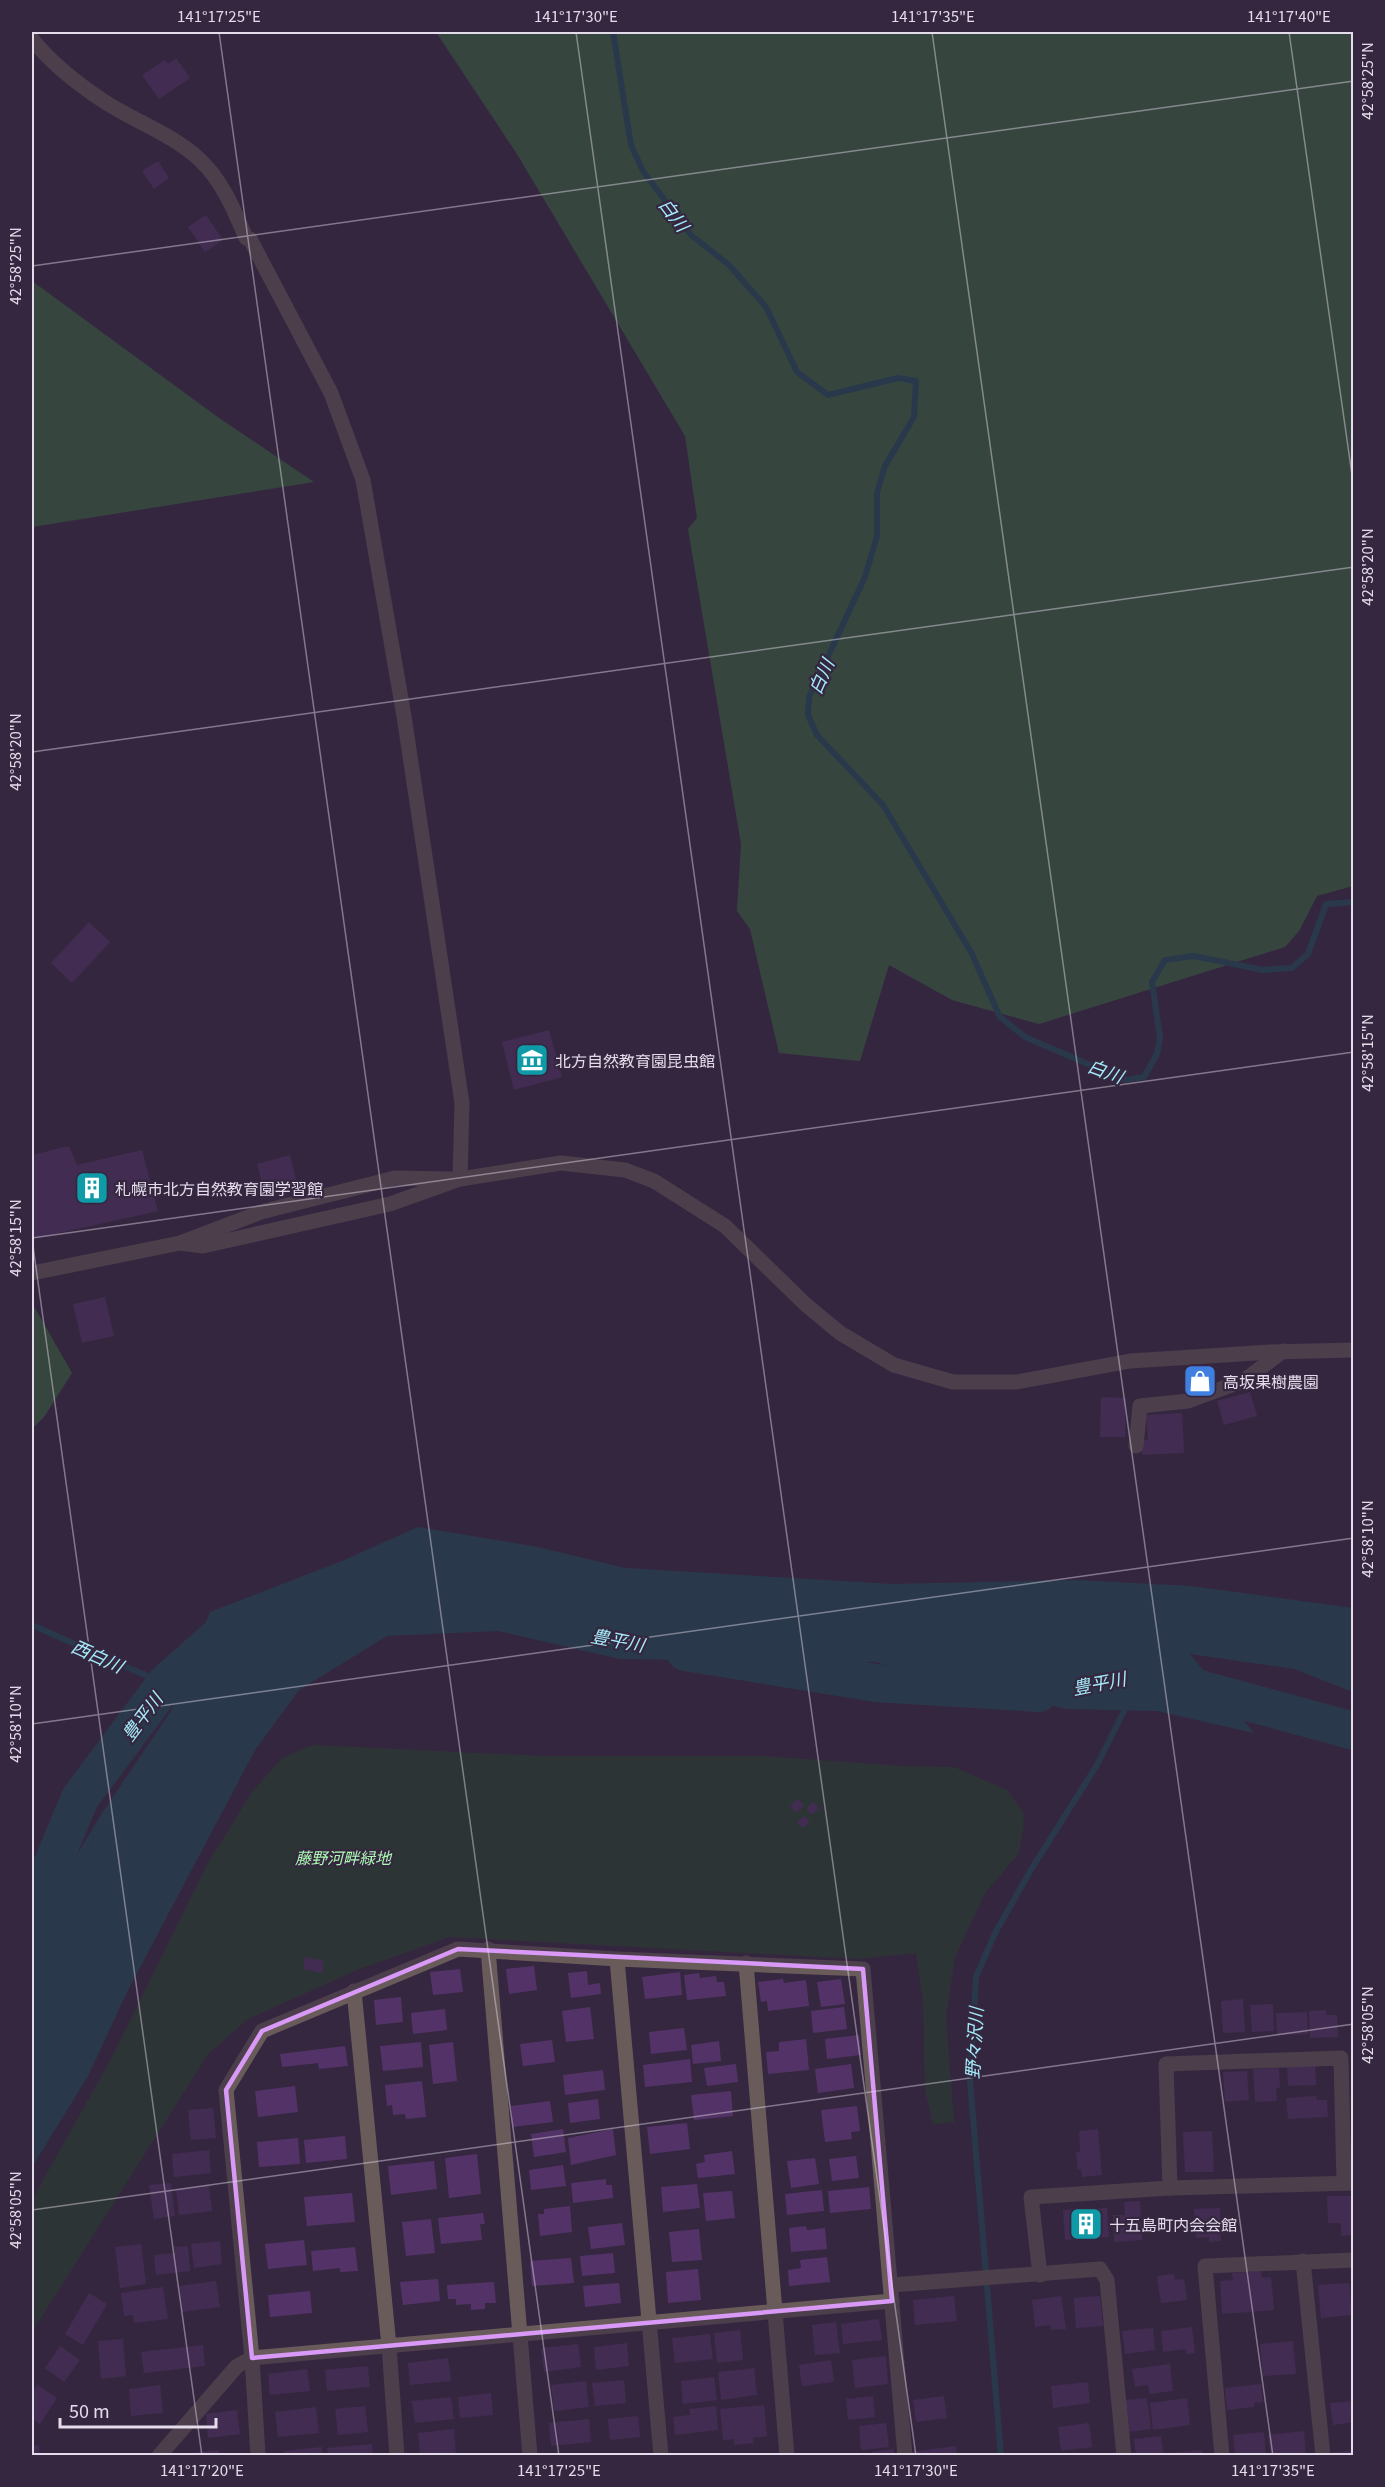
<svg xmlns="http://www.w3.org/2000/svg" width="1385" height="2487" viewBox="0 0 1385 2487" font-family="Georgia,'Noto Sans JP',serif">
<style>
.green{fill:#244628}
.forest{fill:#386d3f}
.water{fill:#1c4f59}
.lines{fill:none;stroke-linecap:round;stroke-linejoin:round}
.stream{stroke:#1c4f59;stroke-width:6}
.river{stroke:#1c4f59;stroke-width:38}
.building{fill:#533367}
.minor{stroke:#6a5b5b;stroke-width:15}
.marked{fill:none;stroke:#d99af7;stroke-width:4.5;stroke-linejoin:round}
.ticks{fill:none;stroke:#e4dceb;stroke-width:1.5;stroke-opacity:0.45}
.labels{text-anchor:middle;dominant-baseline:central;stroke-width:4.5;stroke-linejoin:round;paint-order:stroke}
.poi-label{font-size:16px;fill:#e4dceb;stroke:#35273f;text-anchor:start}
.park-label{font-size:16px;font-style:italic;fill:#abf9b2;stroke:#35273f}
.water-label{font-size:18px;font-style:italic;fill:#a3ebfa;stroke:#35273f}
.neatline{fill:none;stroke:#e4dceb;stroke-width:2}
.ticks-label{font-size:15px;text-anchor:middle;fill:#e4dceb}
</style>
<rect width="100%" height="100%" fill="#35273f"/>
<path class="green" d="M313 1745 544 1756H763L902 1766 954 1767 1007 1790 1023 1812 1024 1824 1019 1853 985 1893 955 1957 946 2016 954 2122 933 2124 925 2089 923 2003 916 1953 859 1959 449 1937 357 1970 248 2019 208 2054 32 2332V2200L111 2059 208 1863 252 1792 282 1758Z"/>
<g class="forest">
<path d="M436 32H1353V886L1317 896 1299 931 1285 947 1039 1024 952 1000 889 965 860 1061 779 1053 750 929 737 911 741 844 688 529 697 518 685 436 517 154Z"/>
<path d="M32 281 219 418 314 482 32 527Z"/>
<path d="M32 1303 72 1373 44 1417 32 1429Z"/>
</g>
<path class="water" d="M418 1527 538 1547 625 1568 891 1584 1076 1580 1191 1586 1353 1608V1692L1294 1669 1190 1654 1254 1733 1157 1711 1066 1709 875 1662 620 1659 498 1631 387 1636 299 1690 255 1750 127 1992 88 2076 32 2167V1926L44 1910 102 1813 171 1711 210 1612 342 1561Z"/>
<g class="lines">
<g class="stream">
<path d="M613 32 631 145 643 171 691 235 729 265 766 307 797 372 828 395 898 378 916 381 914 417 885 466 877 493V536L865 577 809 697 808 715 817 735 883 805 971 952 1000 1017 1025 1037 1125 1080 1144 1077 1157 1054 1160 1038 1152 982 1165 960 1194 956 1263 970 1292 968 1308 954 1326 904 1354 902"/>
<path d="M32 1625 165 1684"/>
<path d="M1001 2456 970 2080 976 1977 995 1933 1032 1868 1097 1765 1127 1705"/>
</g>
<g class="river">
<path d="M685 1652 876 1683 1039 1693"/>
<path d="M1174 1682 1354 1731"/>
<path d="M32 1913 80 1798 165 1684 219 1636 231 1631"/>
</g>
</g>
<g class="building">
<path d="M176 58 190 78 159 99 142 75 165 60 168 64Z"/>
<path d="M158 161 169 178 154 189 142 171Z"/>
<path d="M206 215 223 240 205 252 188 227Z"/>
<path d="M89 922 110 942 72 983 51 963Z"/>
<path d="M549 1030 562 1077 514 1090 502 1042Z"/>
<path d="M69 1146 77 1165 142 1150 158 1211 32 1239V1155Z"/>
<path d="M290 1155 298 1189 266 1197 257 1164Z"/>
<path d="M105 1297 114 1336 82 1343 73 1304Z"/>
<path d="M1250 1392 1257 1416 1224 1425 1217 1401Z"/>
<path d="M1101 1397 1126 1398 1125 1437H1100Z"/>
<path d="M1182 1413 1184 1453 1142 1455 1141 1440H1148L1146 1415Z"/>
<path d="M798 1799 804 1805 796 1813 790 1806Z"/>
<path d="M813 1802 819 1808 812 1815 806 1809Z"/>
<path d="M804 1816 810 1821 803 1828 797 1822Z"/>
<path d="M305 1957 324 1961 322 1973 303 1969Z"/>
<path d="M534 1966 537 1990 509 1994 506 1969Z"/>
<path d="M460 1969 463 1992 433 1995 430 1972Z"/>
<path d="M587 1971 588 1985 600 1983 601 1994 571 1998 568 1973Z"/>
<path d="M680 1972 682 1995 645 1999 642 1977Z"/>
<path d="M699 1973 700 1978 716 1976 717 1982H724L726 1996 687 2000 684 1975Z"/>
<path d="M783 1979 784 1983 806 1980 809 2006 768 2011 767 2001 761 2002 758 1982Z"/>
<path d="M841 1979 845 2004 821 2007 817 1982Z"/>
<path d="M401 1997 403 2022 376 2025 374 2000Z"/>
<path d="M1243 1999 1245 2032 1223 2033 1221 2001Z"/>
<path d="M1273 2004 1274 2031 1252 2032 1250 2005Z"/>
<path d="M590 2007 594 2039 566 2042 562 2011Z"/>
<path d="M844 2007 847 2029 813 2033 811 2011Z"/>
<path d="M445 2009 447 2030 413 2034 411 2013Z"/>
<path d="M1326 2010V2015H1337L1338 2037 1310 2038 1309 2011Z"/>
<path d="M1307 2012 1308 2034 1277 2035 1276 2013Z"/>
<path d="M684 2028 687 2050 651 2054 649 2032Z"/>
<path d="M859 2035 861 2055 827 2059 825 2039Z"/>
<path d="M806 2039 809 2070 768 2074 766 2052 779 2051V2042Z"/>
<path d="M552 2040 555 2062 523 2066 520 2044Z"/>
<path d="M719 2041 721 2061 693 2064 691 2045Z"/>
<path d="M421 2042 423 2067 383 2071 380 2046Z"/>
<path d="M453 2042 457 2081 433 2084 429 2045Z"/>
<path d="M345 2046 348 2066 319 2069 318 2063 282 2067 280 2054Z"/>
<path d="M690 2059 692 2082 645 2087 643 2065Z"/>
<path d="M736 2064 738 2082 707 2086 704 2068Z"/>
<path d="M851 2064 854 2088 818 2093 815 2069Z"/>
<path d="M1315 2065 1316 2085 1288 2086 1287 2066Z"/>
<path d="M1279 2068 1280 2088H1276L1277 2101 1255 2102 1253 2069Z"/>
<path d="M603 2070 605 2090 565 2095 563 2075Z"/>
<path d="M1247 2071 1249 2100 1225 2102 1223 2072Z"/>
<path d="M422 2081 426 2117 406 2119 405 2114 393 2115 392 2105 387 2106 385 2085Z"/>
<path d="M295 2086 298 2112 258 2117 255 2091Z"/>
<path d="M731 2091 733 2116 694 2120 691 2095Z"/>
<path d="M1316 2096 1317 2100H1327L1328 2117 1288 2119 1286 2098Z"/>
<path d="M598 2099 600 2119 570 2123 568 2103Z"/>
<path d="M550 2101 553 2122 513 2127 511 2106Z"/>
<path d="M857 2106 860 2131 851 2132 852 2139 825 2142 821 2110Z"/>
<path d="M213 2108 216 2138 191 2140 188 2110Z"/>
<path d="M687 2123 690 2149 650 2154 647 2127Z"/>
<path d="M563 2129 566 2152 534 2157 531 2134Z"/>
<path d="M613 2129 616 2155 571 2165 568 2138Z"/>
<path d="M1098 2129 1102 2175 1082 2177 1081 2169H1078L1076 2152H1080L1079 2131Z"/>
<path d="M1212 2131 1214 2172H1185L1183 2132Z"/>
<path d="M345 2136 347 2159 306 2163 304 2140Z"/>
<path d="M298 2138 300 2164 259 2167 257 2142Z"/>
<path d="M209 2150 211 2173 174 2177 172 2154Z"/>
<path d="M732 2151 735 2174 698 2178 696 2164 705 2162 704 2155Z"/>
<path d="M477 2154 481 2194 449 2198 445 2158Z"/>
<path d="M856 2156 859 2178 832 2181 829 2159Z"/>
<path d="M815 2158 819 2184 791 2188 787 2161Z"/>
<path d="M434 2161 437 2189 391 2195 388 2166Z"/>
<path d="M563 2165 566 2186 531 2190 529 2170Z"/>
<path d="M606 2179V2185H612L613 2198 573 2203 571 2183Z"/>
<path d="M171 2183 175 2216 154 2219 149 2185Z"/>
<path d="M697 2184 700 2208 663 2212 661 2187Z"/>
<path d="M209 2185 212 2211 179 2215 176 2189Z"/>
<path d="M869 2187 871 2209 830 2213 828 2191Z"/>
<path d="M822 2190 824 2211 787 2215 785 2194Z"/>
<path d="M732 2191 735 2218 706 2221 703 2193Z"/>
<path d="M352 2193 355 2222 307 2226 304 2197Z"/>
<path d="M1327 2196H1354V2235L1341 2236V2223H1328Z"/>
<path d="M1140 2201 1142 2240 1114 2242 1113 2215H1125L1124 2202Z"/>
<path d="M570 2206 572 2232 540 2236 538 2214H544V2209Z"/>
<path d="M1107 2208 1109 2237 1065 2240 1063 2210Z"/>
<path d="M1220 2208 1221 2241 1209 2242V2237L1196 2238 1194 2209Z"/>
<path d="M483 2213 485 2224H480L482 2240 441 2244 438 2218Z"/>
<path d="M431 2219 435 2253 406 2256 402 2222Z"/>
<path d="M622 2223 625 2245 591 2249 588 2227Z"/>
<path d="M806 2226 807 2230 825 2228 827 2249 791 2252 789 2228Z"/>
<path d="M699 2229 702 2260 672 2262 669 2232Z"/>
<path d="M304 2240 307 2265 268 2269 265 2244Z"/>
<path d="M220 2241 222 2264 194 2268 191 2244Z"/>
<path d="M141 2244 146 2284 120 2288 115 2247Z"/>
<path d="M188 2246 190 2271 156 2275 154 2255 175 2253 174 2247Z"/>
<path d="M355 2247 358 2271 340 2272V2268L313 2271 311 2251Z"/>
<path d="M613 2253 615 2273 582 2276 580 2256Z"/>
<path d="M827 2257 830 2282 789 2286 788 2270 801 2268 800 2260Z"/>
<path d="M571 2258 574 2283 532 2286 530 2261Z"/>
<path d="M698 2269 701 2300 668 2303 666 2272Z"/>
<path d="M1261 2271 1262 2278 1271 2277 1274 2310 1222 2314 1220 2281 1233 2280 1232 2273Z"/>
<path d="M1174 2274 1175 2280 1184 2279 1187 2300 1161 2303 1157 2276Z"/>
<path d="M438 2279 440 2301 403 2305 400 2282Z"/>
<path d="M216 2281 220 2307 182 2312 179 2286Z"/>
<path d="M494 2282 496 2303H485V2309L471 2310V2304L456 2305V2299H448L447 2285Z"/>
<path d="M619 2283 621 2303 585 2307 583 2286Z"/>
<path d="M1349 2283 1352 2315 1321 2318 1318 2285Z"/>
<path d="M163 2287 168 2319 134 2323 133 2315 124 2316 121 2293Z"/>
<path d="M310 2291 312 2313 270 2317 268 2295Z"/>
<path d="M89 2293 107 2304 83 2345 65 2334Z"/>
<path d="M954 2296 957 2321 915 2325 913 2300Z"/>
<path d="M1061 2296 1066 2329 1051 2330 1050 2325 1035 2327 1032 2300Z"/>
<path d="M1100 2296 1103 2326 1076 2328 1074 2298Z"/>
<path d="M879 2319 882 2340 843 2344 841 2324Z"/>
<path d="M836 2322 840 2353 815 2355 812 2325Z"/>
<path d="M1192 2327 1195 2353 1186 2354V2349L1163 2352 1161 2331Z"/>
<path d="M1153 2328 1155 2350 1125 2354 1122 2331Z"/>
<path d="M740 2330 743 2360 717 2363 714 2333Z"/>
<path d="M710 2334 713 2359 675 2363 672 2338Z"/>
<path d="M123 2339 126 2376 101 2379 98 2341Z"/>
<path d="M1293 2341 1296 2374 1263 2376 1260 2344Z"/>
<path d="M627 2343 629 2366 596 2370 594 2347Z"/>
<path d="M578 2344 581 2367 544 2372 541 2348Z"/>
<path d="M203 2345 205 2366 144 2373 141 2352Z"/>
<path d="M60 2346 80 2360 64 2382 45 2368Z"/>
<path d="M886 2356 888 2384 855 2388 852 2360Z"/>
<path d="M448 2358 451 2381 410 2385 408 2363Z"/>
<path d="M831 2360 834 2382 802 2386 799 2365Z"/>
<path d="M1170 2364 1173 2391 1150 2394 1148 2385 1135 2387 1132 2369Z"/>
<path d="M368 2366 370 2387 327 2391 325 2370Z"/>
<path d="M754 2368 757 2395 721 2400 718 2372Z"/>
<path d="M307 2369 310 2391 270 2395 268 2374Z"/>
<path d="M714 2377 717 2400 683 2404 681 2381Z"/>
<path d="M624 2380 626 2403 595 2406 592 2383Z"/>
<path d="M586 2381 589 2407 554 2411 551 2385Z"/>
<path d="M1088 2382 1090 2403 1053 2408 1051 2386Z"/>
<path d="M1261 2384 1263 2402 1254 2403V2407L1227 2410 1225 2388Z"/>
<path d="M37 2385 57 2398 40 2424 32 2419 34 2414 32 2412V2393Z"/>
<path d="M160 2385 163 2413 131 2416 129 2389Z"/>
<path d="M491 2393 493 2415 460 2418 458 2397Z"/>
<path d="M873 2396 875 2417 848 2420 846 2399Z"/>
<path d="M944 2396 947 2418 916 2422 913 2400Z"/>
<path d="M451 2397 454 2419 415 2423 412 2401Z"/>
<path d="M1147 2398 1151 2429 1129 2432 1125 2400Z"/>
<path d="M1187 2398 1190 2425 1153 2430 1150 2403Z"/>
<path d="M1354 2401V2422L1333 2425 1330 2403Z"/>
<path d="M764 2405 767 2436 753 2438 754 2443 734 2445V2439L723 2440 720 2409Z"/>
<path d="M365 2406 368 2432 338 2435 335 2409Z"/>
<path d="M716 2406 718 2430 675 2435 673 2417 690 2415 689 2409Z"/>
<path d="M316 2407 319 2433 278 2437 275 2412Z"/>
<path d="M237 2410 240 2434 208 2438 206 2414Z"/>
<path d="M638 2416 640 2437 610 2440 608 2419Z"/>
<path d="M589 2419 591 2442 551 2446 549 2423Z"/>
<path d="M886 2423 889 2447 861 2450 859 2426Z"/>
<path d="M1089 2423 1092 2447 1061 2451 1058 2427Z"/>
<path d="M454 2429 456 2455 420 2456 418 2433Z"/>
<path d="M1304 2431 1306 2456H1271L1268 2435Z"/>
<path d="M1264 2432 1266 2456H1235L1233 2435Z"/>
<path d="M1161 2436 1164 2456H1136L1134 2439Z"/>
<path d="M372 2444 373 2456H328L327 2448Z"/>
<path d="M39 2445 40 2456H32V2446Z"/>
<path d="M956 2446 957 2456H911L910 2452Z"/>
<path d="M322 2447 323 2456H285L284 2451Z"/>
<path d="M894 2449V2456H872V2452Z"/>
<path d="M219 2450V2456H190L189 2453Z"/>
<path d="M1202 2450 1203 2456H1169L1168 2453Z"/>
<path d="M1354 2450V2456H1327V2453Z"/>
</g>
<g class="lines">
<g class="minor">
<path d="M32 39C51 63 79 85 105 102 136 122 172 134 199 159 222 180 234 210 246 238L250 239 331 393 363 480 404 716 462 1103 460 1179"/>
<path d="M180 1243 203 1246 390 1204 460 1179 561 1163 625 1170 654 1181 725 1226 805 1304 840 1333 894 1365 953 1382H1017L1130 1361 1271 1352 1354 1350"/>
<path d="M32 1273 180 1243 261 1212 395 1178 451 1179"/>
<path d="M1136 1446 1140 1406 1188 1401 1245 1380 1283 1351"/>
<path d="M488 1949 530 2456"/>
<path d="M617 1959 661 2456"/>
<path d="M746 1963 787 2456"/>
<path d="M354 1991 389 2346 397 2456"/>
<path d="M1170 2188 1166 2064 1341 2058 1344 2183"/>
<path d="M1303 2261 1323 2456"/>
<path d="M1040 2275 1031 2197 1170 2188 1354 2183"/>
<path d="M891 2285 1100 2269 1107 2280 1124 2456"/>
<path d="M159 2456 237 2366 252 2358 892 2301"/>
<path d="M258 2456 252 2358 226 2090 262 2031 458 1949 617 1959 863 1969 905 2456"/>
<path d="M1222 2456 1205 2266 1354 2260"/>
</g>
</g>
<path d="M0 0H1385V2487H0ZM458 1949 863 1969 892 2301 252 2358 226 2090 262 2031Z" fill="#35273f" fill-opacity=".55" fill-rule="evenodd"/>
<path class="marked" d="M458 1949 863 1969 892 2301 252 2358 226 2090 262 2031Z"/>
<path class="ticks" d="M219 32 559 2456M576 32 916 2456M932 32 1273 2456M1289 32 1354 489M32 266 1354 81M32 752 1354 567M32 1238 1354 1052M32 1239 202 2456M32 1724 1354 1538M32 2210 1354 2024"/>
<defs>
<g id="museum-square" transform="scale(1.725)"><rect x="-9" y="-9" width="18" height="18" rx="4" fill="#0f9aa8" stroke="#35273f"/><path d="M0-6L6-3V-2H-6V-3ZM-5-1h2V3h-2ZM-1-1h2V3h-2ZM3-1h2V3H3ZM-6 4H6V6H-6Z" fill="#fff"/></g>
<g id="building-square" transform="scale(1.725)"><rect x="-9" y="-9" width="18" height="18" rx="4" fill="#0f9aa8" stroke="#35273f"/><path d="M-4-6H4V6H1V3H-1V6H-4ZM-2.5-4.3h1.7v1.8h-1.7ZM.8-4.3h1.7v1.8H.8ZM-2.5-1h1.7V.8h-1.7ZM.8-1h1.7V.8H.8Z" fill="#fff"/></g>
<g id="shop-square" transform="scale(1.725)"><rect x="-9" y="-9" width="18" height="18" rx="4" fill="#3f7fe0" stroke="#35273f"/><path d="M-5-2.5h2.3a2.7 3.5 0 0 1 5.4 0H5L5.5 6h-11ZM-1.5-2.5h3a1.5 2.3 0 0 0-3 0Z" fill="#fff"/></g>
</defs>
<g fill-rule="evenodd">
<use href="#museum-square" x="532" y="1060"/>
<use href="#building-square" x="92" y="1188"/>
<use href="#shop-square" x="1200" y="1381"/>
<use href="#building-square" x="1086" y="2224"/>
</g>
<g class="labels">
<g class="poi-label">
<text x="555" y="1060">北方自然教育園昆虫館</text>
<text x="115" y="1188">札幌市北方自然教育園学習館</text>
<text x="1223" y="1381">高坂果樹農園</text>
<text x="1109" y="2224">十五島町内会会館</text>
</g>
<g class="park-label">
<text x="343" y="1857">藤野河畔緑地</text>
</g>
<g class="water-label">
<text transform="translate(675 214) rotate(53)">白川</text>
<text transform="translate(820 676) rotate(-66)">白川</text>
<text transform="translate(1106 1070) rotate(20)">白川</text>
<text transform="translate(618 1639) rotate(11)">豊平川</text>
<text transform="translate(98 1655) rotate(24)">西白川</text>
<text transform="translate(1099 1682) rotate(-11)">豊平川</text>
<text transform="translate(141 1716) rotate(-53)">豊平川</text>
<text transform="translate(973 2043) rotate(-87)">野々沢川</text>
</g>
</g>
<rect width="1385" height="2487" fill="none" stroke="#35273f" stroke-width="66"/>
<path d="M60 2418v9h156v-9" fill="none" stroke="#e4dceb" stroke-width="3"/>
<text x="69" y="2418" font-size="18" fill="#e4dceb" stroke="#35273f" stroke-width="4.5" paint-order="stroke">50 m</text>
<rect x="33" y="33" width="1319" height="2421" class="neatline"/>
<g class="ticks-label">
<text x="219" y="22">141°17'25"E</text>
<text x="576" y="22">141°17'30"E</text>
<text x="933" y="22">141°17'35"E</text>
<text x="1289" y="22">141°17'40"E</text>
<text transform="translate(1368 81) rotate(-90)" y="5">42°58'25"N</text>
<text transform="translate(16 266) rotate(-90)" y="5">42°58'25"N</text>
<text transform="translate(1368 567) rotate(-90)" y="5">42°58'20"N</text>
<text transform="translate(16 752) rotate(-90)" y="5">42°58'20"N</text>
<text transform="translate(1368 1053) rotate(-90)" y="5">42°58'15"N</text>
<text transform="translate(16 1238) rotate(-90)" y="5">42°58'15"N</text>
<text transform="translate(1368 1539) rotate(-90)" y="5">42°58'10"N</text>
<text transform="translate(16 1724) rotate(-90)" y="5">42°58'10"N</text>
<text transform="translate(1368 2025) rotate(-90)" y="5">42°58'05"N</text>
<text transform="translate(16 2210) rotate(-90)" y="5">42°58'05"N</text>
<text x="202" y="2476">141°17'20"E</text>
<text x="559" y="2476">141°17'25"E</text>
<text x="916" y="2476">141°17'30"E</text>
<text x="1273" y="2476">141°17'35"E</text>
</g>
</svg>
